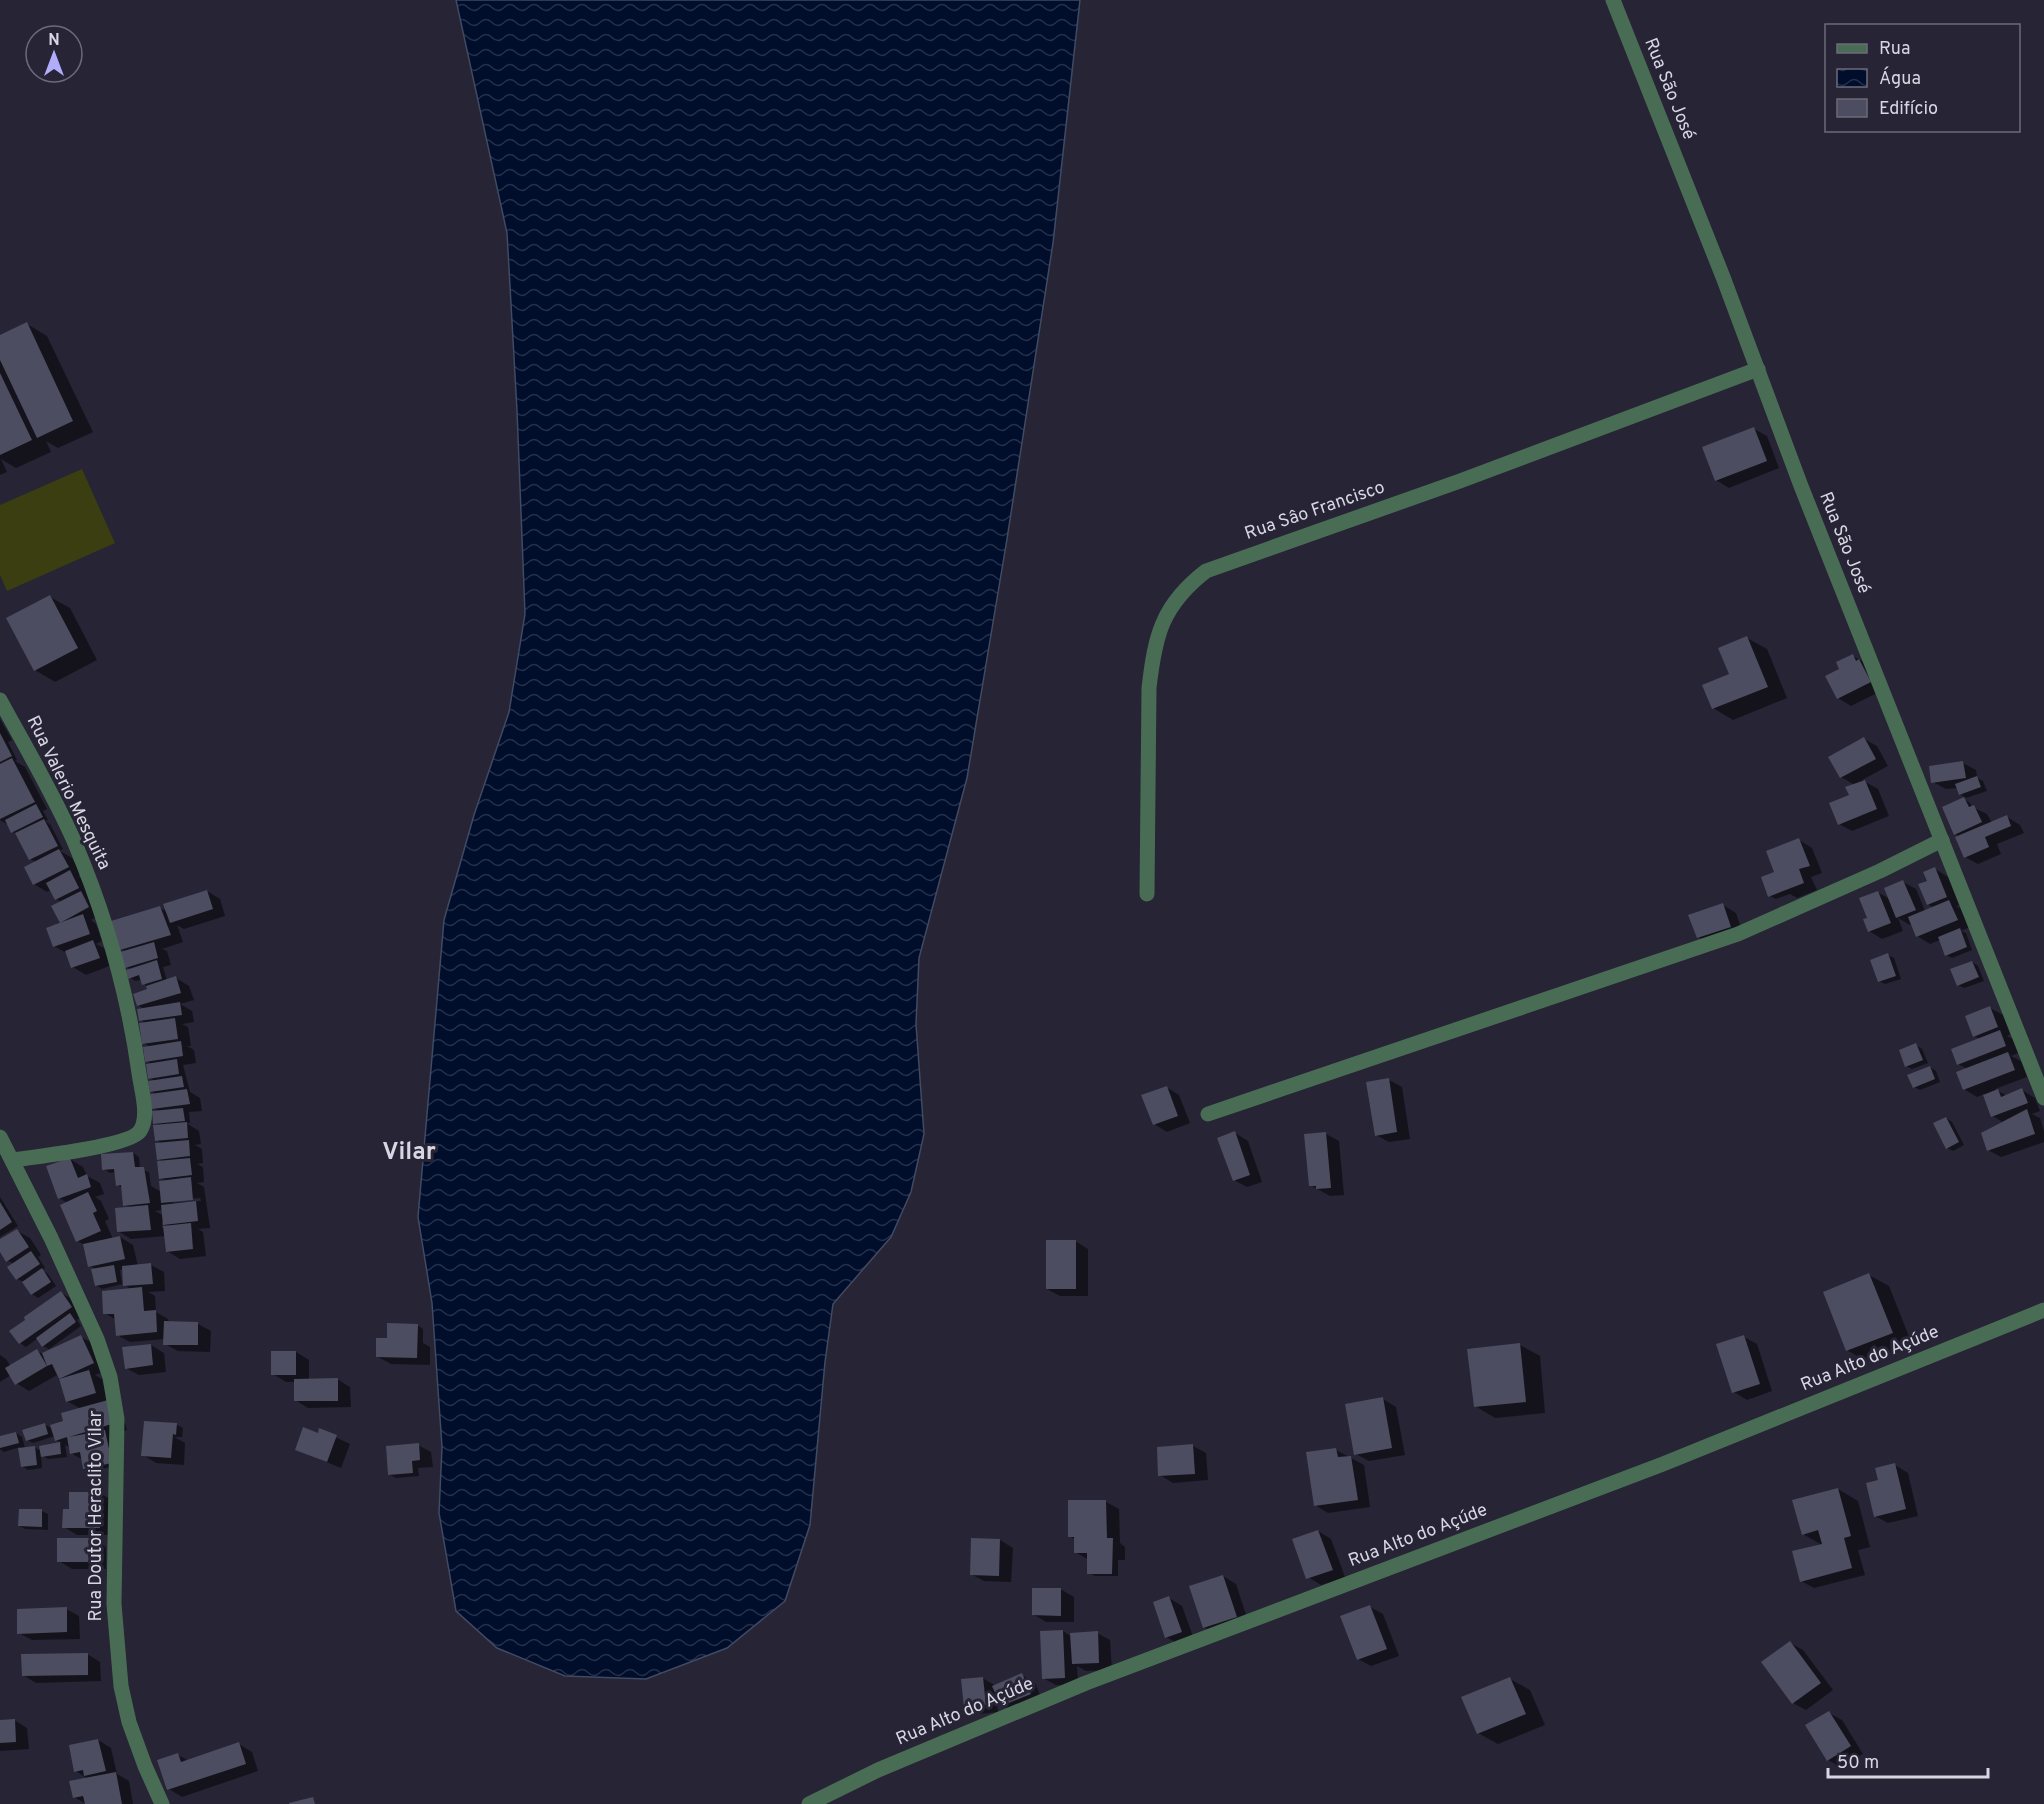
<svg xmlns="http://www.w3.org/2000/svg" width="2044" height="1804" viewBox="0 0 2044 1804" font-family="Overpass,sans-serif">
<style>
.pitch{fill:#3b3e10}
.water{fill:url(#water-waves);stroke:#414a63;stroke-width:1.5}
.shadow{fill:#0007;fill-rule:evenodd}
.building{fill:#4c4d60}
.lines{fill:none;stroke-linecap:round;stroke-linejoin:round}
.minor{stroke:#496d54;stroke-width:15}
.labels{text-anchor:middle;dominant-baseline:central;stroke-width:6;stroke-linejoin:round;paint-order:stroke}
.street-label{font-size:18px;fill:#d8d6e2;stroke:#262435}
.district-label{font-size:24px;font-weight:bold;fill:#d8d6e2;stroke:#262435}
</style>
<defs>
<pattern id="water-waves" width="16" height="10" patternUnits="userSpaceOnUse" patternTransform="scale(1.5)"><rect width="16" height="10" fill="#000e2c"/><path d="M0 5q4-4 8 0t8 0" fill="none" stroke="#24304a"/></pattern>
</defs>
<rect width="100%" height="100%" fill="#262435"/>
<path class="pitch" d="M82 469 115 543 7 591 0 575V505Z"/>
<path class="water" d="M456 0H1080L1053 243 1007 539 967 778 919 958 916 1024 924 1134 911 1192 891 1237 833 1304 825 1362 810 1525 785 1601 727 1648 646 1679 565 1676 497 1648 456 1611 439 1513 442 1447 432 1303 418 1217 444 920 474 815 509 712 525 614 517 411 507 233Z"/>
<g class="shadow">
<path d="M27 324 47 336 93 432 58 448 46 441 51 452 16 468 1 459 7 472 0 475V337Z"/>
<path d="M1754 429 1767 436 1779 468 1729 488 1716 480Z"/>
<path d="M50 597 70 608 97 660 55 682 35 670Z"/>
<path d="M1747 638 1767 649 1787 698 1733 720 1713 708Z"/>
<path d="M1853 656 1866 663 1883 690 1851 706 1838 698 1841 669Z"/>
<path d="M0 719 12 740 8 742 17 760 15 761 25 767 47 809 43 811 48 820 45 821 50 824 63 849 60 851 72 858 81 875 78 876 83 879 101 915 91 920 96 924 102 941 96 944 106 949 112 965 86 975 73 967 68 954 54 946 62 923 53 907 62 902 56 899 51 890 47 892 34 884 36 862 30 859 18 835 13 832 10 826 0 820Z"/>
<path d="M1864 739 1877 746 1888 766 1862 780 1878 789 1889 816 1852 831 1839 824 1855 785 1841 777Z"/>
<path d="M1963 763 1976 770 1977 778 1983 781 1987 791 1966 798 1960 794 1958 788 1946 789 1933 782Z"/>
<path d="M1964 799 1970 803 1972 807 1987 814 1992 823 2007 817 2020 825 2024 833 1997 844 2001 854 1978 864 1965 857 1960 837 1955 834Z"/>
<path d="M1799 840 1812 848 1822 873 1811 877 1817 890 1797 898 1790 894 1776 899 1770 896 1776 873Z"/>
<path d="M1935 869 1948 877 1959 905 1956 906 1962 909 1970 927 1961 931 1966 933 1972 950 1952 958 1946 955 1940 940 1930 944 1917 936 1912 924 1910 925 1898 918 1903 931 1882 939 1869 931V919L1877 892 1890 899 1903 882 1916 889 1925 911 1934 908 1928 904 1929 881Z"/>
<path d="M207 891 220 899 225 916 184 929 177 925 183 942 162 949 167 951 171 965 163 967 167 981 176 978 189 986 194 1000 180 1004 192 1011 194 1022 182 1024 188 1027 191 1046H187L194 1050 196 1063 183 1065 190 1092 200 1098 202 1111 189 1112 190 1123H186L199 1131 201 1144 195 1145 202 1149 203 1163 197 1164 203 1167 204 1182 197 1183 204 1187 210 1228 198 1229 203 1232 206 1256 180 1259 167 1251 166 1236 131 1239 118 1231 131 1208 125 1205 123 1188 117 1185 116 1172 110 1173 104 1169 133 1153 139 1157 140 1169 149 1172 151 1186 161 1192 167 1181 160 1178 164 1162 158 1159 163 1144 156 1140 160 1126 155 1123 160 1112 153 1108 157 1095 151 1091 155 1081 149 1078 153 1065 147 1061 150 1047 144 1043 146 1024 141 1020 144 1009 138 1005 149 990 142 979 136 981 130 978 131 970 127 967 126 952 121 949 160 908 168 912ZM200 1198 201 1201 173 1203V1200ZM163 1210 164 1216 155 1211ZM162 1222 170 1227 162 1228Z"/>
<path d="M1723 905 1736 913 1743 934 1711 944 1698 937Z"/>
<path d="M1888 955 1894 958 1901 979 1885 984 1879 981Z"/>
<path d="M1972 962 1978 966 1984 981 1964 988 1958 985Z"/>
<path d="M1990 1008 2003 1015 2010 1034 2007 1036 2013 1039 2018 1053 2011 1056 2021 1061 2027 1077 1995 1089 2007 1096 2022 1090 2035 1098 2040 1111 2032 1114 2040 1118 2044 1131V1142L2001 1157 1988 1150 2004 1123 1993 1116 1984 1094 1977 1097 1964 1089 1968 1069 1958 1064 1980 1039 1974 1036Z"/>
<path d="M1916 1045 1922 1049 1928 1063 1912 1069 1906 1066Z"/>
<path d="M1930 1067 1936 1071 1940 1082 1920 1090 1914 1087Z"/>
<path d="M1389 1080 1402 1087 1410 1139 1389 1142 1376 1135Z"/>
<path d="M1166 1087 1179 1095 1190 1123 1167 1132 1154 1124Z"/>
<path d="M1946 1118 1952 1122 1964 1145 1953 1151 1947 1148Z"/>
<path d="M1235 1133 1248 1141 1262 1182 1247 1187 1234 1180Z"/>
<path d="M1326 1134 1339 1141 1344 1195 1330 1196 1310 1185Z"/>
<path d="M70 1159 83 1167 87 1176 100 1183 104 1194 95 1197 101 1201 109 1219 105 1221 113 1239 120 1237 133 1245 138 1266 151 1265 164 1272 165 1291 148 1292 155 1296 156 1312 168 1319 169 1323 198 1324 211 1331 210 1352 178 1351 165 1344V1339L130 1342 117 1335 116 1320 105 1313 132 1290 125 1285 123 1269 120 1270 122 1284 102 1289 96 1285 97 1270 90 1266 85 1245 77 1241 68 1203 59 1198Z"/>
<path d="M0 1197 18 1226 0 1237Z"/>
<path d="M17 1231 30 1238 41 1255 38 1257 45 1268 42 1270 48 1274 56 1286 38 1298 32 1294 24 1282 17 1279 14 1264 7 1260 0 1249V1241Z"/>
<path d="M1075 1241 1088 1249V1296H1060L1047 1289Z"/>
<path d="M1869 1275 1889 1286 1912 1344 1867 1362 1847 1350Z"/>
<path d="M61 1293 74 1300 84 1315 77 1320 81 1326 49 1349 43 1346 38 1338 26 1347 20 1343Z"/>
<path d="M417 1325 423 1329V1343L430 1347V1365L391 1364 378 1357 388 1339Z"/>
<path d="M81 1337 94 1344 106 1371 95 1375 102 1379 108 1402 121 1409 127 1430 111 1435 117 1466 91 1471 84 1468 83 1460 71 1453 69 1447 65 1445 67 1457 48 1459 41 1455 42 1468 28 1470 22 1466 20 1447 4 1452 0 1449V1438L16 1433 22 1437 25 1448 34 1447 41 1451V1447L62 1443 56 1440 55 1436 33 1443 27 1440 44 1424 53 1429 81 1409 67 1401 57 1375 29 1391 16 1383 11 1375 0 1382V1355L6 1359 11 1367 37 1351 43 1354Z"/>
<path d="M1744 1337 1757 1344 1772 1391 1747 1400 1734 1392Z"/>
<path d="M151 1345 164 1353 166 1372 139 1375 126 1368Z"/>
<path d="M1520 1345 1540 1356 1545 1413 1495 1418 1475 1406Z"/>
<path d="M296 1352 309 1360V1380L337 1379 350 1387 351 1407 308 1408 295 1400V1382H286L273 1374Z"/>
<path d="M1383 1399 1396 1407 1405 1455 1369 1461 1356 1454Z"/>
<path d="M177 1425 183 1428 182 1437H174L185 1443 184 1465 156 1463 143 1455Z"/>
<path d="M320 1430 350 1444 341 1468 317 1458Z"/>
<path d="M418 1445 431 1452 433 1467 418 1468 419 1476 396 1478 390 1475Z"/>
<path d="M1193 1446 1206 1453 1208 1480 1173 1483 1160 1475Z"/>
<path d="M1336 1450 1364 1465 1370 1507 1328 1513 1315 1505Z"/>
<path d="M1895 1465 1908 1473 1918 1516 1888 1523 1875 1516 1879 1482Z"/>
<path d="M1838 1489 1858 1501 1870 1547 1858 1550 1865 1575 1814 1588 1801 1581 1822 1545 1803 1534Z"/>
<path d="M100 1493 113 1501V1535H77L64 1527 70 1511Z"/>
<path d="M1106 1502 1119 1509 1120 1543 1125 1547V1560H1118V1576H1095L1089 1573V1560L1075 1552V1540L1070 1536Z"/>
<path d="M20 1510 42 1511 48 1514V1530L25 1529 19 1526Z"/>
<path d="M1318 1531 1331 1539 1345 1577 1321 1585 1308 1577Z"/>
<path d="M93 1539 106 1547V1569H72L59 1561Z"/>
<path d="M1000 1540 1013 1548 1011 1582 984 1581 971 1574Z"/>
<path d="M1223 1576 1236 1584 1249 1624 1217 1634 1204 1627Z"/>
<path d="M1060 1589 1074 1597V1622H1046L1033 1614Z"/>
<path d="M1169 1598 1182 1606 1194 1639 1179 1644 1166 1637Z"/>
<path d="M1370 1607 1383 1614 1399 1656 1371 1666 1358 1659Z"/>
<path d="M66 1609 79 1616 80 1639 32 1640 19 1633Z"/>
<path d="M1063 1631 1072 1637 1097 1633 1110 1640 1112 1670 1086 1671 1077 1666 1078 1685H1056L1043 1678Z"/>
<path d="M1790 1643 1803 1650 1833 1690 1806 1710 1793 1703Z"/>
<path d="M87 1654 100 1662 101 1681 36 1683 23 1675Z"/>
<path d="M1022 1675 1035 1683 1043 1702 1016 1713 1002 1705 996 1693 998 1712 979 1714 966 1707 982 1678 996 1686Z"/>
<path d="M1510 1679 1530 1690 1545 1725 1498 1744 1478 1733Z"/>
<path d="M1829 1713 1842 1720 1863 1754 1841 1767 1828 1760Z"/>
<path d="M14 1720 27 1728 29 1749 0 1751V1722Z"/>
<path d="M98 1740 111 1748 117 1774 129 1781 133 1804H86L74 1797 88 1779 76 1771Z"/>
<path d="M239 1744 252 1752 258 1771 182 1797 169 1789 178 1755 189 1761Z"/>
</g>
<g class="building">
<path d="M27 322 73 421 37 438 0 360V335Z"/>
<path d="M0 373 32 440 0 455Z"/>
<path d="M1754 427 1767 461 1715 481 1702 447Z"/>
<path d="M50 595 78 648 34 671 6 618Z"/>
<path d="M1747 636 1768 687 1712 709 1702 685 1729 674 1718 648Z"/>
<path d="M1853 654 1856 661 1859 659 1871 682 1837 699 1825 676 1839 669 1836 662Z"/>
<path d="M0 733 12 756 0 762Z"/>
<path d="M1864 737 1876 759 1840 778 1828 757Z"/>
<path d="M12 758 35 802 0 819V764Z"/>
<path d="M1963 761 1966 778 1931 783 1929 766Z"/>
<path d="M1977 776 1981 787 1959 795 1955 784Z"/>
<path d="M1865 780 1877 809 1838 825 1829 803 1849 795 1845 787Z"/>
<path d="M1964 797 1969 807 1974 805 1982 822 1954 835 1942 807Z"/>
<path d="M36 804 43 817 11 833 5 820Z"/>
<path d="M2007 815 2011 826 1985 837 1989 847 1964 858 1955 837Z"/>
<path d="M44 819 58 846 29 860 15 833Z"/>
<path d="M1799 838 1810 866 1799 869 1804 883 1768 897 1761 877 1774 872 1766 851Z"/>
<path d="M59 849 69 867 33 885 24 867Z"/>
<path d="M1935 867 1947 897 1927 905 1918 884 1927 881 1923 872Z"/>
<path d="M70 870 79 888 55 900 46 883Z"/>
<path d="M1903 880 1916 910 1896 918 1884 888Z"/>
<path d="M207 890 213 909 170 923 163 904Z"/>
<path d="M81 891 89 907 60 923 51 906Z"/>
<path d="M1878 891 1891 923 1868 932 1863 919 1867 918 1859 898Z"/>
<path d="M1949 900 1958 920 1916 937 1908 917Z"/>
<path d="M1723 903 1731 927 1697 938 1688 915Z"/>
<path d="M160 906 171 935 120 950 111 921Z"/>
<path d="M83 914 90 934 53 947 46 928Z"/>
<path d="M1960 928 1967 947 1945 956 1938 937Z"/>
<path d="M93 940 100 958 71 968 65 951Z"/>
<path d="M154 942 158 958 125 968 120 952Z"/>
<path d="M1888 953 1896 976 1878 982 1870 960Z"/>
<path d="M157 960 162 979 142 985 139 975 128 979 126 970Z"/>
<path d="M1972 961 1979 977 1957 986 1950 969Z"/>
<path d="M176 976 181 993 137 1006 133 994 147 989 146 986Z"/>
<path d="M180 1002 182 1015 139 1021 137 1009Z"/>
<path d="M1990 1006 1998 1027 1973 1037 1965 1016Z"/>
<path d="M175 1018 178 1039 142 1044 139 1023Z"/>
<path d="M2000 1030 2006 1046 1957 1065 1951 1049Z"/>
<path d="M181 1041 183 1056 145 1062 143 1047Z"/>
<path d="M1916 1043 1923 1060 1905 1067 1899 1050Z"/>
<path d="M2008 1052 2015 1070 1963 1090 1956 1072Z"/>
<path d="M177 1059 179 1074 148 1079 146 1064Z"/>
<path d="M1930 1066 1935 1079 1913 1088 1907 1075Z"/>
<path d="M182 1076 184 1087 150 1092 148 1081Z"/>
<path d="M1389 1078 1397 1132 1375 1136 1366 1082Z"/>
<path d="M1167 1086 1178 1116 1153 1125 1141 1095Z"/>
<path d="M2022 1088 2028 1103 1991 1117 1983 1095 1998 1089 2001 1097Z"/>
<path d="M187 1089 190 1104 152 1109 150 1094Z"/>
<path d="M183 1108 185 1121 153 1124 152 1111Z"/>
<path d="M2027 1109 2035 1134 1987 1151 1981 1133Z"/>
<path d="M1946 1117 1959 1142 1946 1149 1933 1123Z"/>
<path d="M187 1122 188 1138 155 1141 153 1125Z"/>
<path d="M1235 1131 1250 1175 1233 1181 1217 1138Z"/>
<path d="M1326 1132 1331 1188 1316 1189V1186H1309L1304 1134Z"/>
<path d="M189 1140 190 1156 157 1160 155 1143Z"/>
<path d="M133 1152 135 1167H144L150 1203 123 1206 121 1185 116 1186 114 1169 102 1170 101 1154Z"/>
<path d="M70 1158 78 1178 87 1174 91 1187 58 1199 46 1166Z"/>
<path d="M190 1158 192 1175 159 1179 157 1161Z"/>
<path d="M191 1177 193 1200 161 1203 159 1181Z"/>
<path d="M88 1192 97 1211 93 1213 101 1231 76 1242 60 1205Z"/>
<path d="M196 1201 198 1221 163 1225 161 1205Z"/>
<path d="M0 1202 12 1222 0 1230Z"/>
<path d="M148 1205 151 1230 117 1232 115 1208Z"/>
<path d="M191 1223 193 1249 166 1252 163 1226Z"/>
<path d="M17 1229 29 1247 6 1262 0 1252V1239Z"/>
<path d="M120 1236 125 1259 88 1267 83 1244Z"/>
<rect x="1046" y="1240" width="30" height="49"/>
<path d="M31 1251 40 1264 16 1280 7 1267Z"/>
<path d="M151 1263 153 1284 123 1286 122 1266Z"/>
<path d="M114 1265 117 1282 95 1286 91 1269Z"/>
<path d="M42 1268 51 1282 31 1295 22 1282Z"/>
<path d="M1869 1273 1893 1333 1846 1351 1823 1292Z"/>
<path d="M142 1287 144 1311 156 1310 157 1332 116 1336 114 1314H103L102 1291Z"/>
<path d="M61 1291 72 1307 19 1344 9 1331 25 1320 24 1317Z"/>
<path d="M70 1313 76 1322 42 1347 36 1338Z"/>
<path d="M164 1321 198 1322V1345H163Z"/>
<path d="M387 1323 418 1324 417 1358 376 1357V1338H387Z"/>
<path d="M81 1335 94 1363 59 1379 52 1364 47 1366 42 1353Z"/>
<path d="M1744 1335 1760 1384 1732 1393 1716 1344Z"/>
<path d="M1520 1343 1526 1402 1474 1407 1467 1349Z"/>
<path d="M151 1344 153 1365 125 1369 122 1347Z"/>
<path d="M37 1349 47 1366 15 1385 5 1368Z"/>
<rect x="271" y="1351" width="25" height="24"/>
<path d="M89 1370 96 1393 66 1402 59 1379Z"/>
<path d="M338 1378V1401H294V1379Z"/>
<path d="M1383 1397 1392 1448 1354 1455 1345 1404Z"/>
<path d="M108 1400 115 1423 69 1437 105 1430 112 1463 83 1469 80 1452 70 1454 67 1437 55 1441 50 1425 63 1421 61 1413Z"/>
<path d="M144 1421 177 1423 176 1435 173 1434 171 1458 141 1456Z"/>
<path d="M45 1423 48 1434 26 1441 22 1430Z"/>
<path d="M303 1427 318 1433 319 1428 337 1435 327 1462 295 1450Z"/>
<path d="M16 1432 19 1443 0 1448V1436Z"/>
<path d="M60 1442 61 1454 41 1457 39 1446Z"/>
<path d="M419 1443 420 1460 412 1461 413 1473 388 1475 386 1446Z"/>
<path d="M1193 1444 1195 1474 1158 1476 1157 1447Z"/>
<path d="M35 1446 37 1465 21 1467 18 1448Z"/>
<path d="M1336 1448 1338 1457 1351 1456 1358 1500 1314 1506 1306 1452Z"/>
<path d="M1895 1463 1906 1509 1874 1517 1866 1483 1878 1480 1875 1468Z"/>
<path d="M1838 1488 1851 1536 1844 1538 1852 1568 1800 1582 1792 1551 1822 1544 1818 1530 1802 1535 1792 1500Z"/>
<path d="M69 1492H101L100 1528H62L63 1509H69Z"/>
<path d="M1068 1500H1106L1107 1538H1113L1112 1574H1087V1553H1074V1537H1068Z"/>
<path d="M19 1509H42V1527L18 1526Z"/>
<path d="M1318 1530 1333 1570 1306 1579 1292 1539Z"/>
<rect x="57" y="1538" width="37" height="24"/>
<path d="M971 1538 1000 1539 999 1576 970 1575Z"/>
<path d="M1223 1575 1237 1617 1203 1628 1189 1586Z"/>
<path d="M1032 1588H1061V1616L1032 1615Z"/>
<path d="M1169 1596 1182 1632 1165 1638 1153 1602Z"/>
<path d="M1370 1605 1387 1649 1357 1660 1340 1616Z"/>
<path d="M67 1607V1632L17 1634V1609Z"/>
<path d="M1063 1630 1065 1678 1042 1679 1040 1631Z"/>
<path d="M1098 1631 1099 1663 1072 1664 1070 1633Z"/>
<path d="M1790 1641 1821 1683 1792 1704 1761 1662Z"/>
<path d="M88 1653V1675L22 1676 21 1654Z"/>
<path d="M1022 1673 1031 1694 1001 1706 992 1686Z"/>
<path d="M983 1677 986 1705 964 1708 961 1679Z"/>
<path d="M1510 1677 1526 1714 1477 1734 1461 1697Z"/>
<path d="M1829 1711 1851 1746 1827 1761 1805 1725Z"/>
<path d="M15 1719 16 1742 0 1743V1720Z"/>
<path d="M98 1739 106 1771 84 1776 83 1770 74 1772 69 1745Z"/>
<path d="M239 1742 246 1764 167 1790 157 1760 178 1753 181 1762Z"/>
<path d="M116 1772 122 1804H85L83 1796 73 1798 69 1781Z"/>
<path d="M313 1797 315 1804H289V1803Z"/>
</g>
<g class="lines">
<g class="minor">
<path d="M1613 0 1723 277 1801 486 2044 1098"/>
<path d="M0 700C25 746 53 793 74 841 105 914 128 994 139 1073 141 1089 150 1116 140 1131 130 1146 35 1157 13 1160"/>
<path d="M1147 894 1149 688C1155 635 1162 605 1206 571L1460 481 1758 369"/>
<path d="M1208 1114 1738 934 1880 871 1942 840"/>
<path d="M0 1137 51 1238 97 1339 110 1377 117 1419 114 1604 121 1686 129 1722 145 1766 162 1804"/>
<path d="M809 1804 878 1770 1086 1683 1663 1464 2044 1310"/>
</g>
</g>
<g class="labels">
<g class="street-label">
<text transform="translate(1669 89) rotate(68)">Rua São José</text>
<text transform="translate(1315 511) rotate(-19)">Rua Sâo Francisco</text>
<text transform="translate(1844 543) rotate(68)">Rua São José</text>
<text transform="translate(68 793) rotate(64)">Rua Valerio Mesquita</text>
<text transform="translate(1870 1359) rotate(-22)">Rua Alto do Açúde</text>
<text transform="translate(96 1516) rotate(-90)">Rua Doutor Heraclito Vilar</text>
<text transform="translate(1418 1536) rotate(-21)">Rua Alto do Açúde</text>
<text transform="translate(965 1712) rotate(-23)">Rua Alto do Açúde</text>
</g>
<g class="district-label">
<text x="409" y="1153">Vilar</text>
</g>
</g>
<rect x="1825" y="24" width="195" height="108" fill="#262435" stroke="#6d6b7a" stroke-width="1.5"/>
<rect x="1837" y="44" width="30" height="9" fill="#496d54" stroke="#6d6b7a" stroke-width="1.5"/>
<text x="1879" y="54" font-size="18" fill="#d8d6e2">Rua</text>
<rect x="1837" y="69" width="30" height="18" fill="url(#water-waves)" stroke="#6d6b7a" stroke-width="1.5"/>
<text x="1879" y="84" font-size="18" fill="#d8d6e2">Água</text>
<rect x="1837" y="99" width="30" height="18" fill="#4c4d60" stroke="#6d6b7a" stroke-width="1.5"/>
<text x="1879" y="114" font-size="18" fill="#d8d6e2">Edifício</text>
<g transform="translate(54 54)"><circle r="28" fill="#262435" stroke="#6d6b7a" stroke-width="1.5"/>
<path d="M0-4.5L10 22L0 15L-10 22Z" fill="#b1adfa"/>
<text y="-9" font-size="16" font-weight="bold" text-anchor="middle" fill="#d8d6e2">N</text>
</g>
<path d="M1828 1768v9h160v-9" fill="none" stroke="#d8d6e2" stroke-width="3"/>
<text x="1837" y="1768" font-size="18" fill="#d8d6e2" stroke="#262435" stroke-width="4.5" paint-order="stroke">50 m</text>
</svg>
